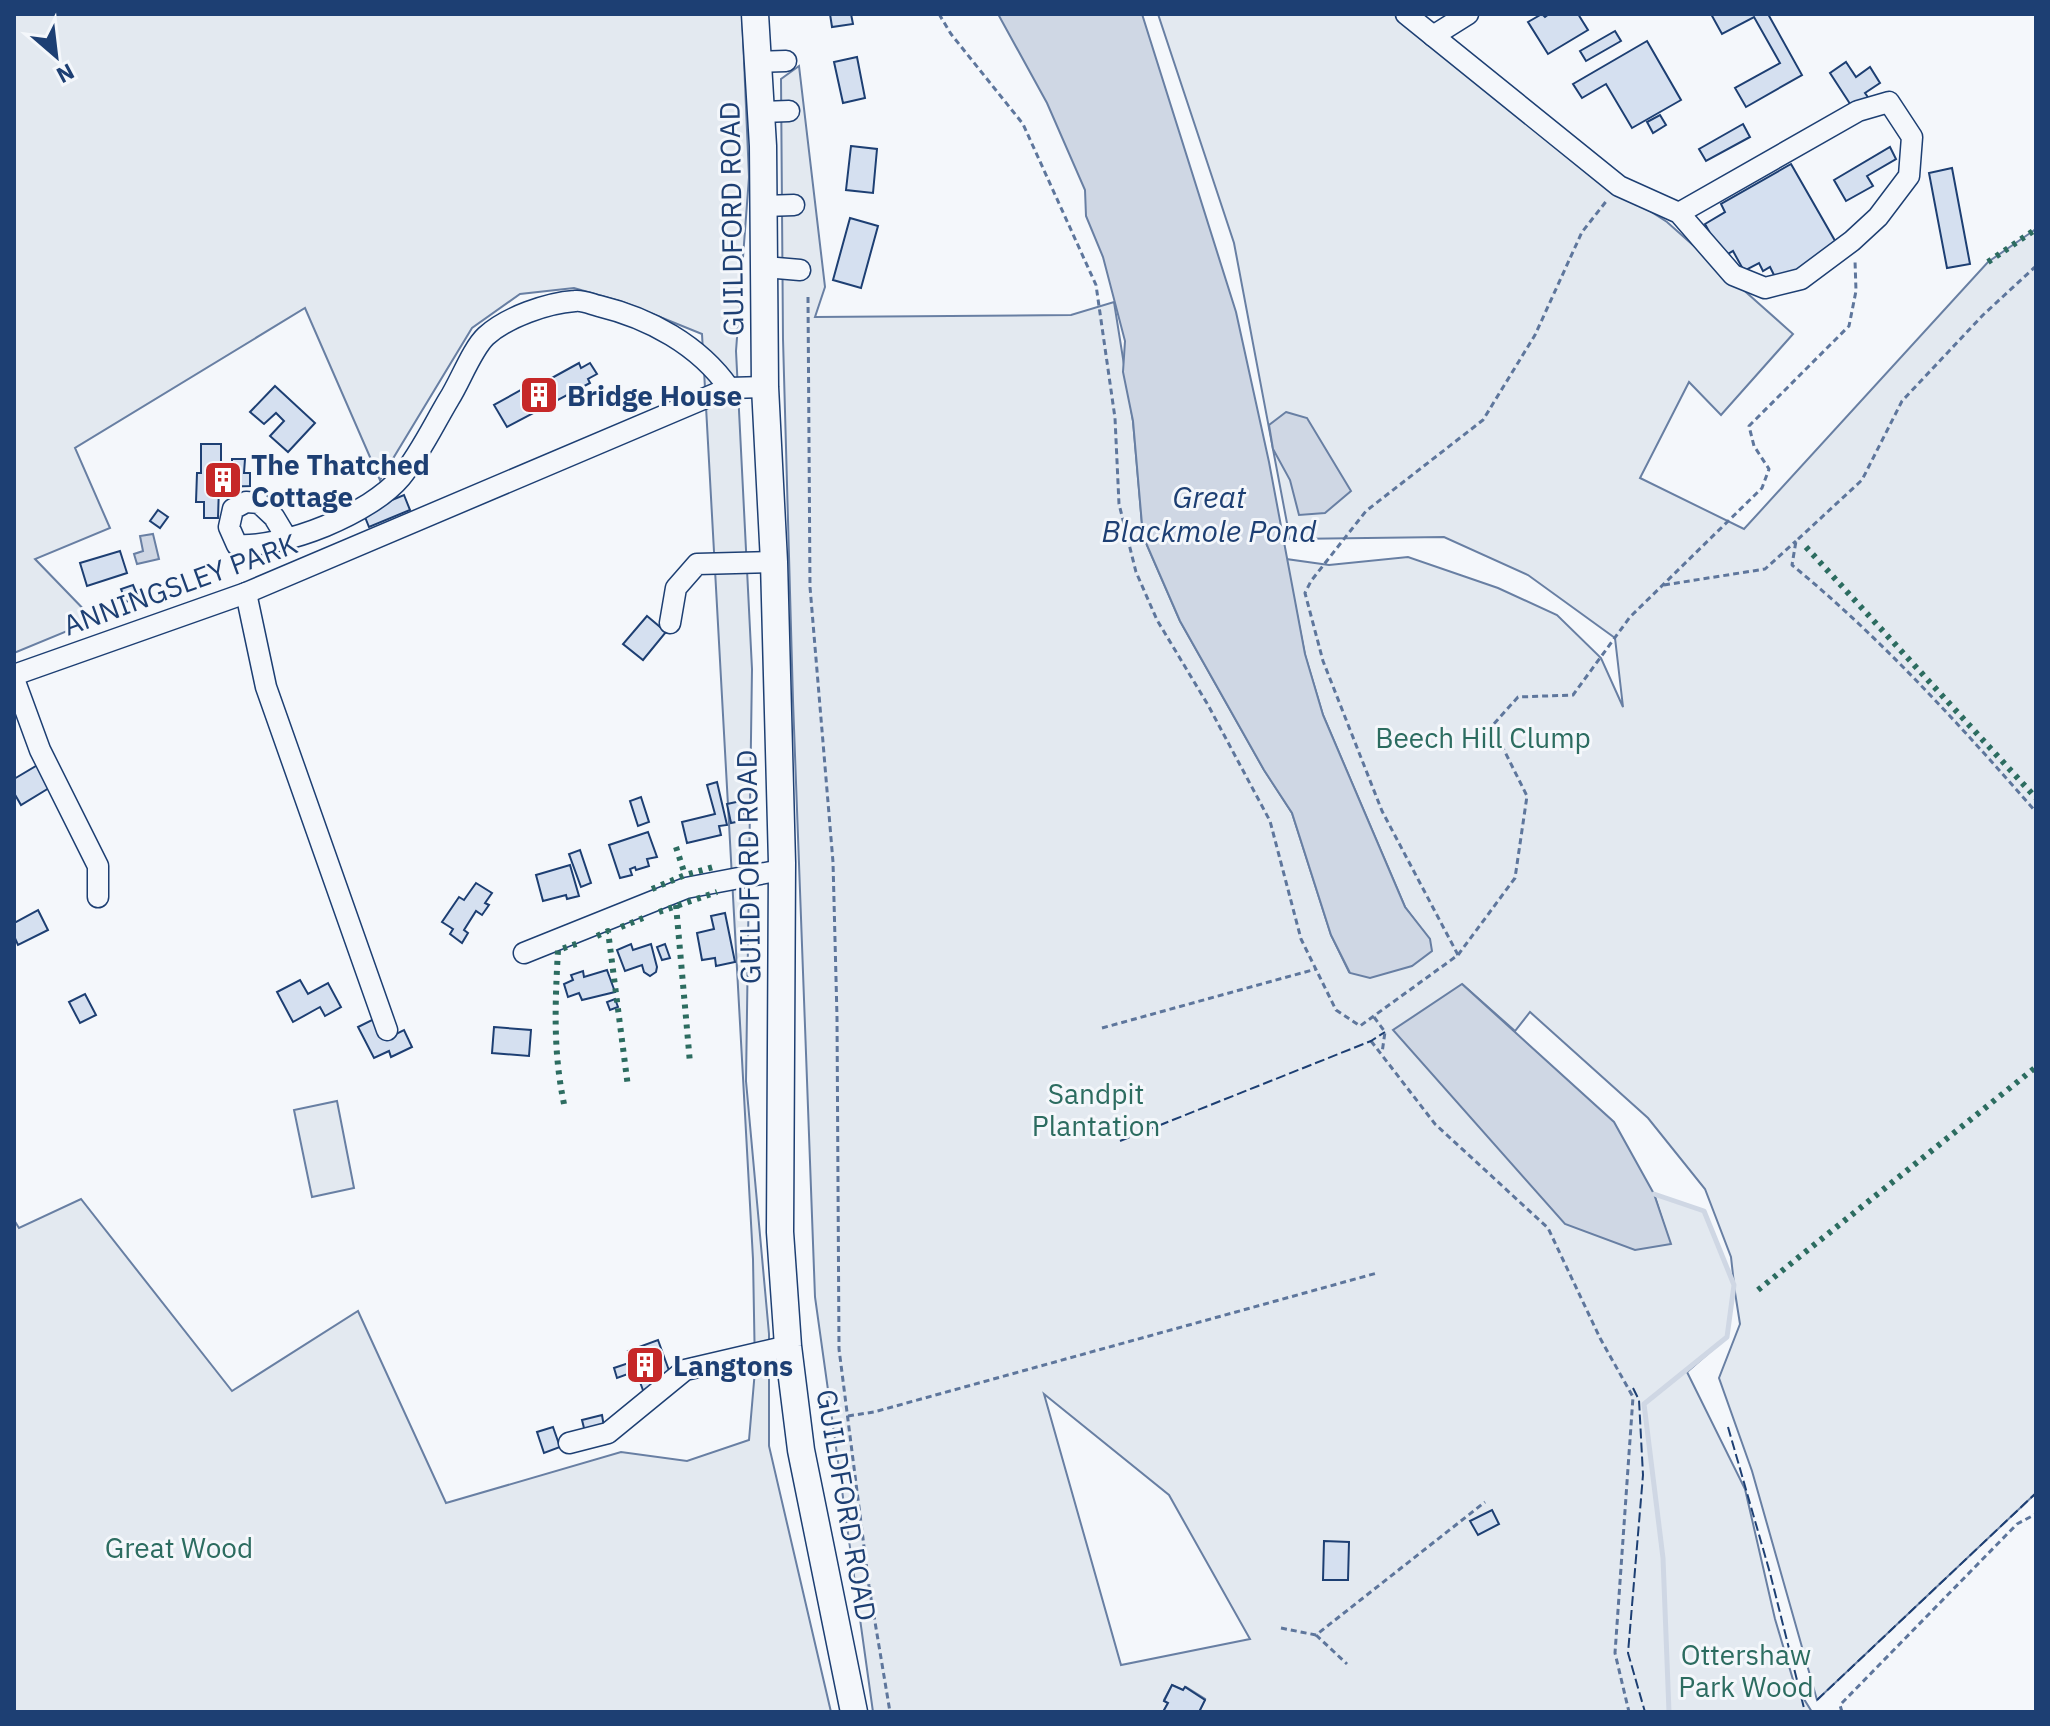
<svg xmlns="http://www.w3.org/2000/svg" width="2050" height="1726" viewBox="0 0 2050 1726" font-family="'IBM Plex Sans',sans-serif">
<style>
.green{fill:#e3e9f0;stroke:#687fa3;stroke-width:2;fill-rule:evenodd}
.water{fill:#cfd7e4;stroke:#687fa3;stroke-width:2}
.lines{fill:none;stroke-linecap:round;stroke-linejoin:round}
.stream{stroke:#cfd7e4;stroke-width:5}
.building{fill:#d5e0f0;stroke:#1d3f73;stroke-width:2}
.minor-casing{stroke:#1d3f73;stroke-width:23}
.major-casing{stroke:#1d3f73;stroke-width:29}
.path{stroke:#5e769c;stroke-width:3;stroke-dasharray:6 4;stroke-linecap:butt}
.minor{stroke:#f4f7fb;stroke-width:20}
.major{stroke:#f4f7fb;stroke-width:26}
.hedge{stroke:#2c6c60;stroke-width:6;stroke-dasharray:4 6;stroke-linecap:butt}
.fence{stroke:#1d3f73;stroke-width:2;stroke-dasharray:10 4;stroke-linecap:butt}
.labels{text-anchor:middle;dominant-baseline:central;stroke-width:6;stroke-linejoin:round;paint-order:stroke}
.street-label{font-size:28px;fill:#1d3f73;stroke:#f4f7fb}
.poi-label{font-size:28px;font-weight:bold;fill:#1d3f73;stroke:#f4f7fb;text-anchor:start}
.park-label{font-size:28px;fill:#2c6c60;stroke:#f4f7fb}
.water-label{font-size:30px;font-style:italic;fill:#1d3f73;stroke:#f4f7fb}
</style>
<rect width="100%" height="100%" fill="#f4f7fb"/>
<g class="green">
<path d="M14 14H742L749 177 736 351 752 669 746 1081 769 1334V1446L831 1712H14V1220L19 1228 81 1199 232 1391 358 1311 446 1503 621 1452 687 1461 749 1440 755 1370 753 1259 702 334 623 302 574 288 520 294 472 328 380 480 305 308 75 448 110 528 35 559 94 620 14 653Z"/>
<path d="M1158 14H1396L1591 173 1667 222 1793 334 1721 415 1689 382 1640 478 1744 529 1988 262 2036 229V1493L1817 1700 1752 1471 1719 1378 1740 1324 1734 1286 1727 1337 1687 1372 1745 1489 1775 1619 1794 1683 1812 1712H1199L1205 1699 1186 1687 1183 1690 1172 1685 1164 1700 1168 1703 1163 1712H873L815 1297 793 701 783 339 781 79 799 66 825 287 815 317 1071 315 1114 302 1133 421 1143 536 1180 621 1264 770 1292 813 1331 935 1349 972 1429 939 1405 907 1323 715 1305 655 1286 559 1329 565 1408 557 1498 588 1557 615 1601 658 1623 707 1615 638 1528 575 1444 537 1290 539 1234 243ZM1462 984 1515 1031 1530 1012 1648 1118 1705 1189 1731 1257 1734 1284 1704 1211 1654 1194 1670 1244ZM1044 1394 1169 1495 1250 1639 1121 1665Z"/>
<path d="M337 1101 354 1188 312 1197 294 1110Z"/>
</g>
<g class="water">
<path d="M998 14H1142L1236 312 1269 462 1305 654 1323 715 1405 907 1430 939 1432 951 1412 966 1370 978 1350 973 1331 935 1292 813 1264 770 1180 621 1143 536 1133 421 1123 372 1125 341 1103 257 1086 216 1085 190 1047 103Z"/>
<path d="M1286 412 1307 418 1351 491 1325 513 1299 515 1290 480 1273 449 1269 425Z"/>
<path d="M153 534 159 559 137 564 134 554 143 551 140 536Z"/>
<path d="M1462 984 1614 1122 1654 1194 1671 1244 1635 1250 1565 1224 1393 1030Z"/>
</g>
<g class="lines">
<path class="stream" d="M1654 1194 1704 1211 1734 1285 1727 1337 1644 1404 1663 1558 1669 1712"/>
</g>
<g class="building">
<path d="M830 14H851L853 24 832 27Z"/>
<path d="M1542 14 1545 17 1549 14H1578L1588 30 1548 54 1528 22Z"/>
<path d="M1711 14H1768L1802 75 1746 107 1735 88 1780 63 1754 17 1722 34Z"/>
<path d="M1615 31 1621 41 1586 61 1580 51Z"/>
<path d="M1647 41 1681 100 1632 128 1606 84 1582 98 1573 84Z"/>
<path d="M857 57 865 98 843 103 834 62Z"/>
<path d="M1846 62 1856 77 1870 67 1880 83 1865 93 1870 100 1854 110 1830 73Z"/>
<path d="M1660 115 1666 125 1653 133 1647 122Z"/>
<path d="M1743 124 1750 137 1706 161 1699 149Z"/>
<path d="M851 146 877 149 873 193 846 190Z"/>
<path d="M1890 147 1896 159 1867 176 1873 186 1846 201 1834 180Z"/>
<path d="M1791 164 1838 246 1777 281 1770 267 1763 271 1759 263 1744 271 1733 251 1723 257 1705 224 1725 212 1721 204Z"/>
<path d="M1952 168 1970 264 1947 268 1929 173Z"/>
<path d="M850 218 878 226 861 288 833 280Z"/>
<path d="M579 363 581 368 590 363 597 374 588 379 590 383 556 401 554 398 543 404 545 407 507 427 494 405 530 385 534 393 552 383 550 379Z"/>
<path d="M275 386 315 423 288 452 270 436 284 421 276 413 264 424 250 412Z"/>
<path d="M201 444H221V470H232V459H245L244 473H250V486L219 487 218 518H204V502H196L197 473H201Z"/>
<path d="M404 495 410 510 369 527 363 512Z"/>
<path d="M158 510 168 517 160 528 150 521Z"/>
<path d="M120 551 127 573 87 586 80 563Z"/>
<path d="M133 585 138 597 126 602 121 589Z"/>
<path d="M647 616 666 632 643 660 623 644Z"/>
<path d="M41 763 54 785 21 805 14 793V779Z"/>
<path d="M717 782 727 825 719 826 721 835 687 843 682 822 715 814 707 785Z"/>
<path d="M641 797 649 822 638 826 630 801Z"/>
<path d="M741 801 746 820 731 823 727 804Z"/>
<path d="M648 832 657 857 647 859 649 866 636 870 635 867 630 869 632 875 620 878 609 845Z"/>
<path d="M580 850 591 883 581 887 569 854Z"/>
<path d="M570 865 579 896 567 899 566 895 543 901 536 875Z"/>
<path d="M476 883 492 893 485 903 489 905 482 915 476 911 464 930 468 933 462 943 450 934 453 929 442 922 459 897 464 900Z"/>
<path d="M38 910 48 930 18 945 14 936V923Z"/>
<path d="M725 913 735 962 716 966 715 958 702 960 697 933 714 929 711 916Z"/>
<path d="M631 944 633 950 651 944 657 967 656 972 650 976 644 972 642 965 625 971 617 950Z"/>
<path d="M665 944 670 958 662 960 657 947Z"/>
<path d="M607 970 615 992 582 1000 579 993 568 997 564 984 573 980 571 975 583 971 584 977Z"/>
<path d="M300 980 308 994 328 983 341 1007 325 1016 320 1007 293 1022 277 992Z"/>
<path d="M85 994 96 1015 80 1023 69 1002Z"/>
<path d="M615 999 618 1007 610 1010 607 1002Z"/>
<path d="M376 1018 386 1039 404 1030 412 1047 391 1057 389 1051 374 1058 358 1027Z"/>
<path d="M494 1027 531 1030 529 1056 492 1053Z"/>
<path d="M658 1340 671 1376 644 1393 636 1371 617 1378 614 1368 632 1362 628 1351Z"/>
<path d="M602 1415 604 1427 585 1432 582 1420Z"/>
<path d="M553 1427 560 1447 544 1453 537 1432Z"/>
<path d="M1492 1510 1499 1524 1478 1535 1470 1521Z"/>
<path d="M1324 1541 1349 1542 1348 1580H1323Z"/>
<path d="M1172 1685 1183 1690 1185 1687 1205 1700 1199 1712H1163L1168 1703 1164 1701Z"/>
</g>
<g class="lines">
<g class="minor-casing">
<g id="minor">
<path d="M1406 14 1619 186 1679 213 1733 275 1765 288 1801 279 1852 241 1878 217 1909 176 1912 137 1889 102 1858 111 1679 213"/>
<path d="M1433 36 1468 14"/>
<path d="M758 62 786 61"/>
<path d="M761 112 789 111"/>
<path d="M764 206 794 205"/>
<path d="M765 267 800 270"/>
<path d="M286 537 274 517 259 503 246 502 233 509 229 527 237 545C285 548 370 514 401 477 420 454 434 424 449 399 460 382 472 349 486 336 507 317 547 303 575 301 583 300 591 304 599 306 649 318 699 345 729 388"/>
<path d="M246 593 266 687 387 1030"/>
<path d="M670 623 676 588 697 564 774 562"/>
<path d="M14 675 246 593 729 388 765 387"/>
<path d="M14 679 40 750 98 866V897"/>
<path d="M524 953 686 888 781 870"/>
<path d="M569 1443 608 1433 685 1370 788 1346"/>
</g>
</g>
<g class="major-casing">
<path id="major" d="M755 14 763 146 765 387 774 562 782 863 780 1232 788 1346 801 1450 854 1712"/>
</g>
<g class="path">
<path d="M939 14 951 34 1023 124 1096 285 1115 418 1119 504 1136 572 1157 620 1208 705 1270 821 1301 939 1336 1010 1360 1026 1458 955 1382 811 1323 661 1305 593 1311 581 1366 511 1483 420 1535 335 1582 232 1608 199"/>
<path d="M2036 266 1983 315 1902 401 1862 480 1796 541 1792 565C1881 638 1960 725 2036 812"/>
<path d="M808 297 810 587 833 862 837 1017 839 1349 869 1586 890 1712"/>
<path d="M1664 585 1765 569 1796 541"/>
<path d="M1458 955 1515 878 1527 796 1492 726 1518 697 1573 695 1630 617 1762 488 1769 469 1754 446 1749 426 1849 326 1856 291 1855 260"/>
<path d="M1374 1017 1385 1032 1382 1053"/>
<path d="M1102 1028 1316 969"/>
<path d="M1371 1041 1435 1124 1548 1228 1600 1338 1633 1397 1615 1653 1629 1712"/>
<path d="M848 1416 874 1412 1377 1273"/>
<path d="M1281 1628 1316 1635 1485 1502"/>
<path d="M1316 1635 1347 1664"/>
<path d="M1842 1712 1840 1705 2017 1524 2036 1514"/>
</g>
<use href="#minor" class="minor"/>
<use href="#major" class="major"/>
<g class="hedge">
<path d="M1988 262 2036 229"/>
<path d="M1806 547 2036 798"/>
<path d="M676 847 685 875"/>
<path d="M652 889 685 875 717 866"/>
<path d="M676 905 690 1063"/>
<path d="M659 912 717 892"/>
<path d="M621 927 643 918"/>
<path d="M597 936 608 931 628 1087"/>
<path d="M564 1104C553 1051 555 1005 558 950L582 942"/>
<path d="M1758 1290 2036 1067"/>
</g>
<g class="fence">
<path d="M1120 1141 1371 1041 1385 1032"/>
<path d="M1633 1388 1639 1400 1643 1475 1628 1653 1645 1712"/>
<path d="M1728 1427 1770 1573 1805 1712"/>
<path d="M1817 1700 2036 1493"/>
</g>
</g>
<defs>
<g id="building-square" transform="scale(2)"><rect x="-9" y="-9" width="18" height="18" rx="4" fill="#c62828" stroke="#f4f7fb"/><path d="M-4-6H4V6H1V3H-1V6H-4ZM-2.5-4.3h1.7v1.8h-1.7ZM.8-4.3h1.7v1.8H.8ZM-2.5-1h1.7V.8h-1.7ZM.8-1h1.7V.8H.8Z" fill="#fff"/></g>
</defs>
<g fill-rule="evenodd">
<use href="#building-square" x="539" y="395"/>
<use href="#building-square" x="223" y="480"/>
<use href="#building-square" x="645" y="1365"/>
</g>
<g class="labels">
<g class="street-label">
<text transform="translate(731 219) rotate(-91)">GUILDFORD ROAD</text>
<text transform="translate(180 584) rotate(-20)">ANNINGSLEY PARK</text>
<text transform="translate(748 867) rotate(-91)">GUILDFORD ROAD</text>
<text transform="translate(847 1505) rotate(80)">GUILDFORD ROAD</text>
</g>
<g class="poi-label">
<text x="567" y="395">Bridge House</text>
<text x="251" y="464">The Thatched<tspan x="251" dy="32">Cottage</tspan></text>
<text x="673" y="1365">Langtons</text>
</g>
<g class="park-label">
<text x="1483" y="737">Beech Hill Clump</text>
<text x="1096" y="1093">Sandpit<tspan x="1096" dy="32">Plantation</tspan></text>
<text x="179" y="1547">Great Wood</text>
<text x="1746" y="1654">Ottershaw<tspan x="1746" dy="32">Park Wood</tspan></text>
</g>
<g class="water-label">
<text x="1209" y="496">Great<tspan x="1209" dy="34">Blackmole Pond</tspan></text>
</g>
</g>
<rect width="2050" height="1726" fill="none" stroke="#1d3f73" stroke-width="32"/>
<g transform="translate(56 56) rotate(152)" stroke="#f4f7fb" stroke-width="6" paint-order="stroke">
<path d="M0-6L14 30L0 20L-14 30Z" fill="#1d3f73"/>
<text y="-12" font-size="22" font-weight="bold" text-anchor="middle" fill="#1d3f73">N</text>
</g>
</svg>
